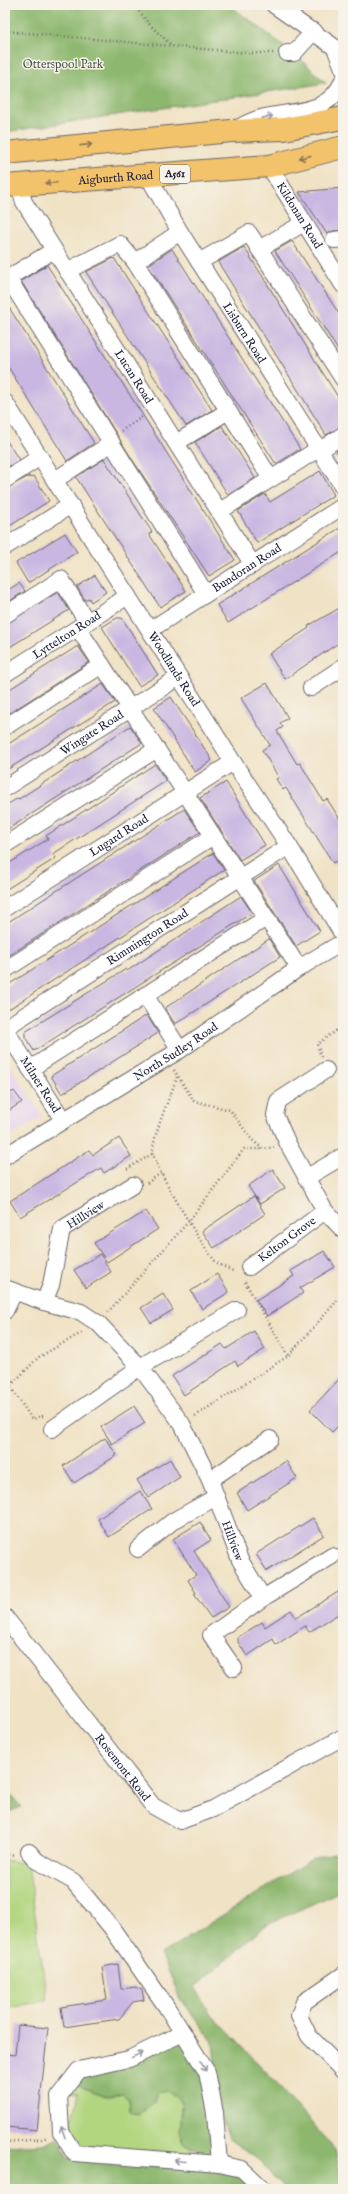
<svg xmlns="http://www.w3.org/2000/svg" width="348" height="2194" viewBox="0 0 348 2194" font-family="'IM FELL English',serif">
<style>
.built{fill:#e7d2ef}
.green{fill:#b2d680;stroke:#6a7c5e}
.forest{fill:#8db76e;stroke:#586c54}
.building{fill:#c9b7e2}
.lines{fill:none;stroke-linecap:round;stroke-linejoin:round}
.minor-casing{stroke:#6a656b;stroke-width:18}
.highway-casing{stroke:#6a656b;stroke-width:24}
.path{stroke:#6a656b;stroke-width:2.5;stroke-dasharray:1 3;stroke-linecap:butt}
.minor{stroke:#fff;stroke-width:16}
.highway{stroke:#f2c36a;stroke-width:22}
.oneway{stroke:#9c9ca7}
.oneway2{stroke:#8a7252}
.labels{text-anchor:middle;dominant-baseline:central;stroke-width:3;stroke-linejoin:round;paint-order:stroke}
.shield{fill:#f7f3e8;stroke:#62616f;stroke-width:1}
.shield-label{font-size:11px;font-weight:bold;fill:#22223b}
.park-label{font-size:12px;fill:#4d5850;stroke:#f7f3e8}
.street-label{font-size:12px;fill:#22223b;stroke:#f7f3e8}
</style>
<rect width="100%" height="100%" fill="#f7f3e8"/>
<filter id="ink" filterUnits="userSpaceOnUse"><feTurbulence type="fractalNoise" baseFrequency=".025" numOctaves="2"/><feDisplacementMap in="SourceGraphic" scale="8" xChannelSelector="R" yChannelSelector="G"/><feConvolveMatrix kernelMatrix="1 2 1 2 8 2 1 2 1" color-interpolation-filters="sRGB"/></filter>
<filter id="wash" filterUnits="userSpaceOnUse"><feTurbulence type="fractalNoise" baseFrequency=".012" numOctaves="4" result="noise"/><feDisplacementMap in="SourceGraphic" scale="16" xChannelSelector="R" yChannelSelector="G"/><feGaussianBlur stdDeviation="0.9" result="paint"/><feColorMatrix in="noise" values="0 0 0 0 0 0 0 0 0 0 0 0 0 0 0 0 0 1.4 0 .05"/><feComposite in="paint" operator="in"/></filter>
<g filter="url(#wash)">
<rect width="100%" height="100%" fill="#f0e2c5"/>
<path class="built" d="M5 1058 42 1116 5 1140Z"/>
<g class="green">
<path d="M5 1860 28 1864 47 2000 5 2009Z"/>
<path d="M73 2084 109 2097 122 2094 144 2111 155 2100 158 2091H167L182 2102 180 2114 183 2143 193 2148 188 2152 173 2153 84 2147 71 2138 69 2132 78 2094 70 2091Z"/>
</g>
<g class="forest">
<path d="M5 5H229L294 53 326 83 5 132Z"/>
<path d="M5 1788 21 1807 5 1814Z"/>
<path d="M343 1852V1890L266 1925 195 1987 211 2014 274 2080 335 2150 343 2189H285L257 2159 230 2140 213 2096 216 2072 213 2042 180 1998 161 1954 312 1859Z"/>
<path d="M181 2038 202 2073 213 2147 207 2154 183 2143 179 2132 182 2102 167 2091H158C154 2102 148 2109 137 2114L130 2111 129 2099 122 2094 109 2097 73 2084 82 2072Z"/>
<path d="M58 2137 68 2158 186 2167 239 2175 251 2189H5L10 2173 5 2163V2146L44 2144Z"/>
</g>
<g id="blocks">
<g class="building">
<path d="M343 188V230L333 231 327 234 299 192Z"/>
<path d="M292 241 343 320V358L275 251Z"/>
<path d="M244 247 343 405V426L326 435 218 262Z"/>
<path d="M172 249 300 449 276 464 148 265Z"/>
<path d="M114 258 212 410 186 426 86 272Z"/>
<path d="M47 265 235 560 209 576 132 459 21 281Z"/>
<path d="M5 301 94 443 67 461 5 362Z"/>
<path d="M222 426 255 478 228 495 195 442Z"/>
<path d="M5 438 19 460 5 469Z"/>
<path d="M343 446V462L336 451Z"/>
<path d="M104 459 152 532 149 534 186 591 160 607 76 477Z"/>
<path d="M320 471 334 495 257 543 238 511 265 494 270 502Z"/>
<path d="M29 476 30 478 34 476 49 501 5 529V489Z"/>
<path d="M343 526V551L228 623 217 605Z"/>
<path d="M65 533 77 552 28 583 16 563Z"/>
<path d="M95 575 106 592 91 602 89 598 85 600 77 587Z"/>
<path d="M19 583 25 591 5 604V592Z"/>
<path d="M58 592 69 610 5 650V624Z"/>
<path d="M343 606V640L285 679 269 654 309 628 308 626Z"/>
<path d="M117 618H122L158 675 139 686 102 627Z"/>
<path d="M78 646 89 662 5 716V692Z"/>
<path d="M267 683 288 718 280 723 283 727 277 731 297 764 300 763 323 801 327 799 343 824V857L333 863 286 788 283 790 276 779 279 778 262 750 270 745 241 698Z"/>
<path d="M103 684 115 702 5 771V746Z"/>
<path d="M171 697 212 760 195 772 154 708Z"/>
<path d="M130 726 142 743 5 831V806L18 798 19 799Z"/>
<path d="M155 764 166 781 53 854 56 858 5 890V866L48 839 46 836Z"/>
<path d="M226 782 265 845 240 860 200 798Z"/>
<path d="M184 809 200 832 5 958V924Z"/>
<path d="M213 853 224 870 9 1009 5 1003V987Z"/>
<path d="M279 865 320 931 296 946 254 881Z"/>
<path d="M241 896 252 913 34 1051 25 1037V1032L126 969 127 971Z"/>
<path d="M269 939 280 957 175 1024 165 1008Z"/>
<path d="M147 1015 158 1033 62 1094 51 1076Z"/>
<path d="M14 1091 22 1102 5 1113V1096Z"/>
<path d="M119 1138 131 1156 104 1173 101 1168 20 1217 10 1201 89 1150 93 1155Z"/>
<path d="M273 1169 285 1188 260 1204 248 1186Z"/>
<path d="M254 1196 265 1214 214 1248 202 1231Z"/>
<path d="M146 1211 158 1229 107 1262 94 1243Z"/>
<path d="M324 1251 335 1267 300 1288 303 1293 267 1316 256 1300 294 1276 291 1271Z"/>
<path d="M100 1254 111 1272 86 1288 74 1270Z"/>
<path d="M217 1274 229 1292 202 1309 191 1291Z"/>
<path d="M163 1294 173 1310 151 1323 141 1308Z"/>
<path d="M254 1331 265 1349 238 1366 235 1361 184 1395 172 1376 222 1344 226 1349Z"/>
<path d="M343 1375V1421L332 1432 310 1410Z"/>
<path d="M134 1406 145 1423 112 1444 101 1427Z"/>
<path d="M105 1438 117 1455 74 1483 63 1466Z"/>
<path d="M170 1459 180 1477 148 1498 137 1480Z"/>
<path d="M286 1461 297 1478 247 1510 237 1493Z"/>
<path d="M140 1491 152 1509 109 1537 98 1519Z"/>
<path d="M313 1518 324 1535 267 1571 256 1554Z"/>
<path d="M200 1522 211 1540 194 1551 229 1607 211 1618 194 1594 196 1593 188 1580 196 1575 173 1539Z"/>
<path d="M343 1589V1611L309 1632 305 1626 276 1645 273 1639 247 1656 238 1642V1637L262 1622 265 1627 291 1610 296 1618Z"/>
<path d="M118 1964 121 1989 135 1987 142 1990 144 2000 133 2002 119 2019 64 2027 61 2007 107 2000 102 1967Z"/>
<path d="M18 2025 48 2028 37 2130 5 2127V2054L15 2055Z"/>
</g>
</g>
</g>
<g filter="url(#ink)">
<use href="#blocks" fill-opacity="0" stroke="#6a656b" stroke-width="1"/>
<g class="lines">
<g class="minor-casing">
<g id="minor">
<path d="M274 5 343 53"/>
<path d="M335 48 343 68"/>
<path d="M287 53H294L314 31"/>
<path d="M238 128C245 124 253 120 261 118 292 110 330 115 343 80"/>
<path id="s1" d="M269 166 343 285"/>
<path id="s2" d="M148 176 180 232 343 487"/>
<path id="s3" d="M19 185 24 202 253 565"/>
<path d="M180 232 135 262 271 479 220 511"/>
<path d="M334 240 343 239"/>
<path d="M259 249 304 223"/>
<path d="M199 262 249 233 343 379"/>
<path d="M67 271 120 244 135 262"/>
<path d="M5 276 8 278 206 594"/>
<path d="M8 278 54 250"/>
<path id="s4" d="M5 402 233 762 289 846 343 935"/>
<path d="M176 443 228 411"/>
<path d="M319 451 343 435"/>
<path d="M271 479 318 449"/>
<path d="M5 480 40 457"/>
<path d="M55 480 112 443"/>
<path d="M5 547 71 505"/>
<path d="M5 615 61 579 87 622"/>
<path d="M78 628 299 968"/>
<path id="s5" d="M150 630 343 506"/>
<path id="s6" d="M5 674 128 596"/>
<path d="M311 688 343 667"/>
<path d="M5 727 102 665"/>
<path id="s7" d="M5 788 179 677"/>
<path d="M5 845 157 749"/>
<path id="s8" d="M5 908 233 762"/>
<path d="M5 970 213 836"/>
<path d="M145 995 180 1050"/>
<path id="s9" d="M5 1028 289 846"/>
<path id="s10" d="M5 1029 63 1120"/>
<path d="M30 1069 266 918"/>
<path d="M326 1070 278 1101 275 1115 288 1144 325 1211 343 1230"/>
<path id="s11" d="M5 1156 180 1050 299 968 343 942"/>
<path d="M306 1178 343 1156"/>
<path id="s12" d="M249 1267 325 1211"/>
<path id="s13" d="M5 1288 44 1302 81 1312 99 1324 140 1367 182 1424 210 1480 240 1560 263 1598"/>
<path id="s14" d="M44 1302 51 1285 62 1229 133 1185"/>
<path d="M5 1311 14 1292"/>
<path d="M52 1429 140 1367 237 1310"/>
<path d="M210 1480 270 1439"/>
<path d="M138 1549 173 1521 216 1497"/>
<path id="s15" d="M5 1617 153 1806 180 1821 213 1809 343 1737"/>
<path d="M234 1668 211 1635 263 1598 332 1556"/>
<path d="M29 1852 37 1861 73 1881 111 1927 166 2006 207 2072 215 2113 219 2164"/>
<path d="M343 1975 304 2002 299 2016 309 2036 343 2071"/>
<path d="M183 2033 129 2059 79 2070 59 2096 61 2132 74 2153 219 2164 242 2169 263 2189"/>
</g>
</g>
<g class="highway-casing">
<g id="highway">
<path d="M5 153 231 131 284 129 343 118"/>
<path id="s16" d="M5 186 269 166 343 147"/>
</g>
</g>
<g class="path">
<path d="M134 5 150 25 171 45"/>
<path d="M5 31 248 53H273"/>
<path d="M121 431 142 417"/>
<path d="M321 1057 317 1044 340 1028 343 1023"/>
<path d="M174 1070 194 1101 230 1110 252 1140 263 1149 274 1147"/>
<path d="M177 1077C171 1095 152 1136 153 1153 153 1164 206 1253 216 1262 221 1266 229 1269 235 1272"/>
<path d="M127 1169 152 1154"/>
<path d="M147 1183 161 1173"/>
<path d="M245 1282 288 1356"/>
<path d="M108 1312 189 1221 244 1149H263"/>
<path d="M43 1416 32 1419 10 1386 39 1357 83 1332"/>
<path d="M195 1416 288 1356 343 1294"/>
<path d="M5 1854 15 1856"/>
<path d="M5 2142 42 2139 48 2137"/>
</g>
<use href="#minor" class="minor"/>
<use href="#highway" class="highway"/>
</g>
<defs><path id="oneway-shaft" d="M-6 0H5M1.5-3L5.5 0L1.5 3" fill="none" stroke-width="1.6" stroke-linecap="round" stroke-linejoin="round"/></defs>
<g class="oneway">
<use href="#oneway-shaft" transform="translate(267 117) rotate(-11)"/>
<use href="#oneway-shaft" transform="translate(137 2055) rotate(-25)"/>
<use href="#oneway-shaft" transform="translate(203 2066) rotate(58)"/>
<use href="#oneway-shaft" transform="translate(63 2132) rotate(-110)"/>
<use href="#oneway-shaft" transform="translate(180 2161) rotate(-175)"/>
</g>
<g class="oneway2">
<use href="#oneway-shaft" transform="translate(86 145) rotate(-6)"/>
<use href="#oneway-shaft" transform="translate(305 157) rotate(166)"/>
<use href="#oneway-shaft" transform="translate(51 183) rotate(176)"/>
</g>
</g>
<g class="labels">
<rect class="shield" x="160" y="165" width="30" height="18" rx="3"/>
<g class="shield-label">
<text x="175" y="174">A561</text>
</g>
<g class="park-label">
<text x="63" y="64">Otterspool Park</text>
</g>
<g class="street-label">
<text stroke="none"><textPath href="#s16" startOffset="111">Aigburth Road</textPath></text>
<text stroke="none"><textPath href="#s1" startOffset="58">Kildonan Road</textPath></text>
<text stroke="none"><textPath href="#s2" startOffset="184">Lisburn Road</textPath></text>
<text stroke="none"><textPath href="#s3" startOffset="224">Lucan Road</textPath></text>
<text stroke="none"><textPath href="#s5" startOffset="115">Bundoran Road</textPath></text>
<text stroke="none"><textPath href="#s6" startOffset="73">Lyttelton Road</textPath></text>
<text stroke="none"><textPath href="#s4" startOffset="316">Woodlands Road</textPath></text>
<text stroke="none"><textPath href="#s7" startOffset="103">Wingate Road</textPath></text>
<text stroke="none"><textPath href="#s8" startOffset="135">Lugard Road</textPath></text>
<text stroke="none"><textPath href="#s9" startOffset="169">Rimmington Road</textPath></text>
<text stroke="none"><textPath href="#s11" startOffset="200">North Sudley Road</textPath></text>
<text stroke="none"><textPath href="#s10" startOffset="66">Milner Road</textPath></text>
<text stroke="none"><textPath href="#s14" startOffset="103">Hillview</textPath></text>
<text stroke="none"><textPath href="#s12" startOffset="47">Kelton Grove</textPath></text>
<text stroke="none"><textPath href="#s13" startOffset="359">Hillview</textPath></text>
<text stroke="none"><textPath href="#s15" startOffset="191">Rosemont Road</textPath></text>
</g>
</g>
<rect width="348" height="2194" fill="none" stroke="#f7f3e8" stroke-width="20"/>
</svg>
